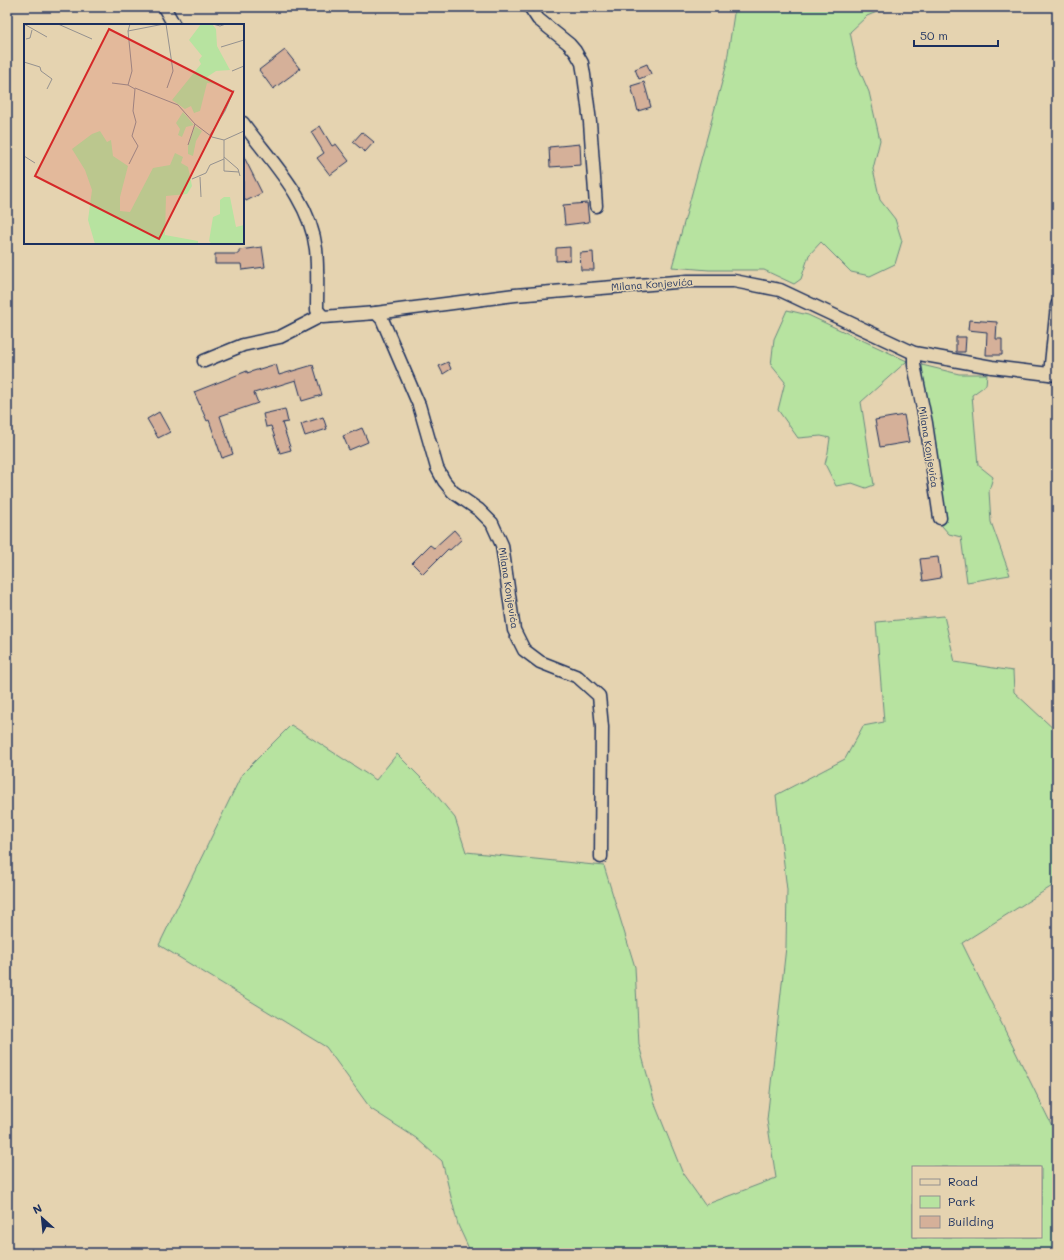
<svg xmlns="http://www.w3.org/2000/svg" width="1064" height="1260" viewBox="0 0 1064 1260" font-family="Mali,sans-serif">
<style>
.green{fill:#b7e3a0;stroke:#69897f;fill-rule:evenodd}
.building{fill:#d5b099;stroke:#1b2f5e}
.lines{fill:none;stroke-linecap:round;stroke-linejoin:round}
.street-casing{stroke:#1b2f5e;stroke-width:15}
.street{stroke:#e5d3b0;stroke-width:12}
.labels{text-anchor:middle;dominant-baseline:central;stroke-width:3;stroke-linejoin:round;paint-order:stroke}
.street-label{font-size:10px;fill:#1b2f5e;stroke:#e5d3b0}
.inset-road{fill:none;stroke:#94918f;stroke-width:1}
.view{fill:#d62828;fill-opacity:0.15;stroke:#d62828;stroke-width:2}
.inset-edge{fill:none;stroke:#1b2f5e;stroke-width:2}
</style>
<rect width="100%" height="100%" fill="#e5d3b0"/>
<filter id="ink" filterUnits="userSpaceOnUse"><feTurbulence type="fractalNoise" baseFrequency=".025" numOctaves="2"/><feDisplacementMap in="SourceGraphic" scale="8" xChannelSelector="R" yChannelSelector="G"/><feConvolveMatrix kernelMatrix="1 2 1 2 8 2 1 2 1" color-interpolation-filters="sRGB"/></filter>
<g filter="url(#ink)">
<g class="green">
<path d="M735 7H889L867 16 850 32 856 62 869 92 880 140 873 169 880 200 895 219 902 241 895 264 870 276 851 272 821 242 809 255 801 279 794 284 764 270H709L672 267 726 67Z"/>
<path d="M787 310 808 315 907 361 861 402 874 485 866 488 852 483 836 486 825 464 828 452 830 438 821 436 798 438 778 410 785 382 771 365 774 339Z"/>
<path d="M922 365 959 374H987L986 385 972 395 978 465 993 477 989 491 991 522 1010 575 967 582 961 537 949 534 942 526Z"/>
<path d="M944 616 955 662 1013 671 1014 692 1057 732V883L962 943 1057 1136V1253H471L458 1225 442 1161 416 1138 371 1109 326 1047 159 945 242 774 291 725 376 780 397 754 429 786 455 818 466 852 604 866 635 967 639 1045 656 1107 683 1174 705 1205 776 1178 767 1120 786 947 787 890 776 795 845 759 863 726 884 722 876 622ZM913 1167H1041V1237H913Z"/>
</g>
<g class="building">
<path d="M285 50 300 69 273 89 259 70Z"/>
<path d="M647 64 651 74 639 79 635 69Z"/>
<path d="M644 82 651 107 638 111 631 86Z"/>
<path d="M320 126 332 146 336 144 349 161 330 175 317 158 324 153 311 132Z"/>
<path d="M362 132 374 142 365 152 353 142Z"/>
<path d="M580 144 581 165 550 167 549 147Z"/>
<path d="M243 155 262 193 246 201 243 196Z"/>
<path d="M587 203 589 222 565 225 563 205Z"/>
<path d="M262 247 265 267 242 270 241 264H215V254H239V250Z"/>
<path d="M570 247V260L556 261V248Z"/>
<path d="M593 252 594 270H581L580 253Z"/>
<path d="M969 320 997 322 996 339H1002V355H986L987 332 968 330Z"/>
<path d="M956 337H966L965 352H956Z"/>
<path d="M448 362 451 369 443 374 439 366Z"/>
<path d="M276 364 279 375 313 365 322 395 302 401 296 380 254 393 258 403 220 416 233 454 222 458 209 420 207 421 194 392 247 371V373Z"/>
<path d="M285 409 288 422 282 423 291 450 280 453 271 426 266 427 263 414Z"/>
<path d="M159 412 170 432 158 438 147 419Z"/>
<path d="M904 415 909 442 880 447 875 420Z"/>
<path d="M323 417 327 429 305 436 301 424Z"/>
<path d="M362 428 368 442 349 450 343 436Z"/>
<path d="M454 530 462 539 450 550 448 549 423 574 412 563 430 545 434 548Z"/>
<path d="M938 557 941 578 923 581 920 559Z"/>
</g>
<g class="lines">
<g class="street-casing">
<g id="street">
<path d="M164 7 174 25"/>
<path d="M530 7 538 19 569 44 575 51 582 63 584 75 590 122 596 206"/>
<path d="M243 123C271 162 310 199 316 249 318 269 317 290 317 310L323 317 376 313 382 319 419 405 437 468 444 481 453 492 479 510 492 523 502 545 514 630 524 650 540 662 578 677 599 696 602 727 601 857"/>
<path d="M376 313 515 295 688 281H734L780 290 914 353 992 367 1057 375"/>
<path d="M914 353V365L926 423 940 518"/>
<path d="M204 361 243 345 280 337 315 319 319 314"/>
<path d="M1050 374 1057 305"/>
</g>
</g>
<use href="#street" class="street"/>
</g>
</g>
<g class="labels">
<g class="street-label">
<text transform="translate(652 284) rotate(-4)">Milana Konjevića</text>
<text transform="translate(929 447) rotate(81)">Milana Konjevića</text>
<text transform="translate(509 588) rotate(81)">Milana Konjevića</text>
</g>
</g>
<g transform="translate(24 24)">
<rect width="220" height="220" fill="#e5d3b0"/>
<path d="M177 0H188L192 5 193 22 206 46 192 47 183 53 194 60 183 59 176 87 170 89 167 82 161 85 148 76 177 40 175 36 178 32 165 16ZM159 88 170 101 162 103 158 113 154 111 156 105 152 99ZM171 102 178 107 172 117 169 132 164 130V122ZM76 107 83 118 87 116 89 132 104 142 96 173V187L106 188 129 144 146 141 151 129 159 133 157 139 164 143 168 162 163 170 142 172 141 211 174 217V220H71L64 196 68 166 61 146 48 125 68 110ZM200 173H206L212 203 220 201V220H188L185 217 189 193 196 190V176Z" fill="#b7e3a0"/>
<path class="inset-road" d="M0 0 23 13M34 0 68 15M142 0 149 47 143 64M189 0 196 2 202 0M104 7 140 0M2 15 6 14 8 6M197 23 220 16M0 38 16 43 17 47 28 55 23 65M208 47 220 42M88 59 104 61M111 64 154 81 171 100 188 113 200 116 220 107M186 111 201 87 210 66M200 116V147L215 148M164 121 171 100M0 132 11 139M200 133 214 145 216 152M105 140 114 122 108 112 112 98 109 87 111 65 104 61 108 47 104 7 106 0M176 153 177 173M168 155 182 149 186 141 200 135"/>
<path class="view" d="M85 5 209 68 135 215 11 152Z"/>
<rect width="220" height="220" class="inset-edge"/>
</g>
<rect width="1064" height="1260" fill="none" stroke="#e5d3b0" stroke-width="24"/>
<rect x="12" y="12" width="1040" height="1236" fill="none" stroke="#1b2f5e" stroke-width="1.5" filter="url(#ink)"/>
<rect x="912" y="1166" width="130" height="72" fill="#e5d3b0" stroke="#94918f"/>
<rect x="920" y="1179" width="20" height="6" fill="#e5d3b0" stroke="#94918f"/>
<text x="948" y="1186" font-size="12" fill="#1b2f5e">Road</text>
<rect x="920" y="1196" width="20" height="12" fill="#b7e3a0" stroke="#94918f"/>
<text x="948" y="1206" font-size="12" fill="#1b2f5e">Park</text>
<rect x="920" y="1216" width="20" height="12" fill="#d5b099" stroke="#94918f"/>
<text x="948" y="1226" font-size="12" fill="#1b2f5e">Building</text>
<g transform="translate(42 1218) rotate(333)" stroke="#e5d3b0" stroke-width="3" paint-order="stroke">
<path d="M0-3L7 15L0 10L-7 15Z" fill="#1b2f5e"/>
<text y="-6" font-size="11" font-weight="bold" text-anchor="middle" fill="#1b2f5e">N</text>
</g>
<path d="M914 40v6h84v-6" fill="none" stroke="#1b2f5e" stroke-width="2"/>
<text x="920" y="40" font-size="12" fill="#1b2f5e" stroke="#e5d3b0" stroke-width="3" paint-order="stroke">50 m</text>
</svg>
